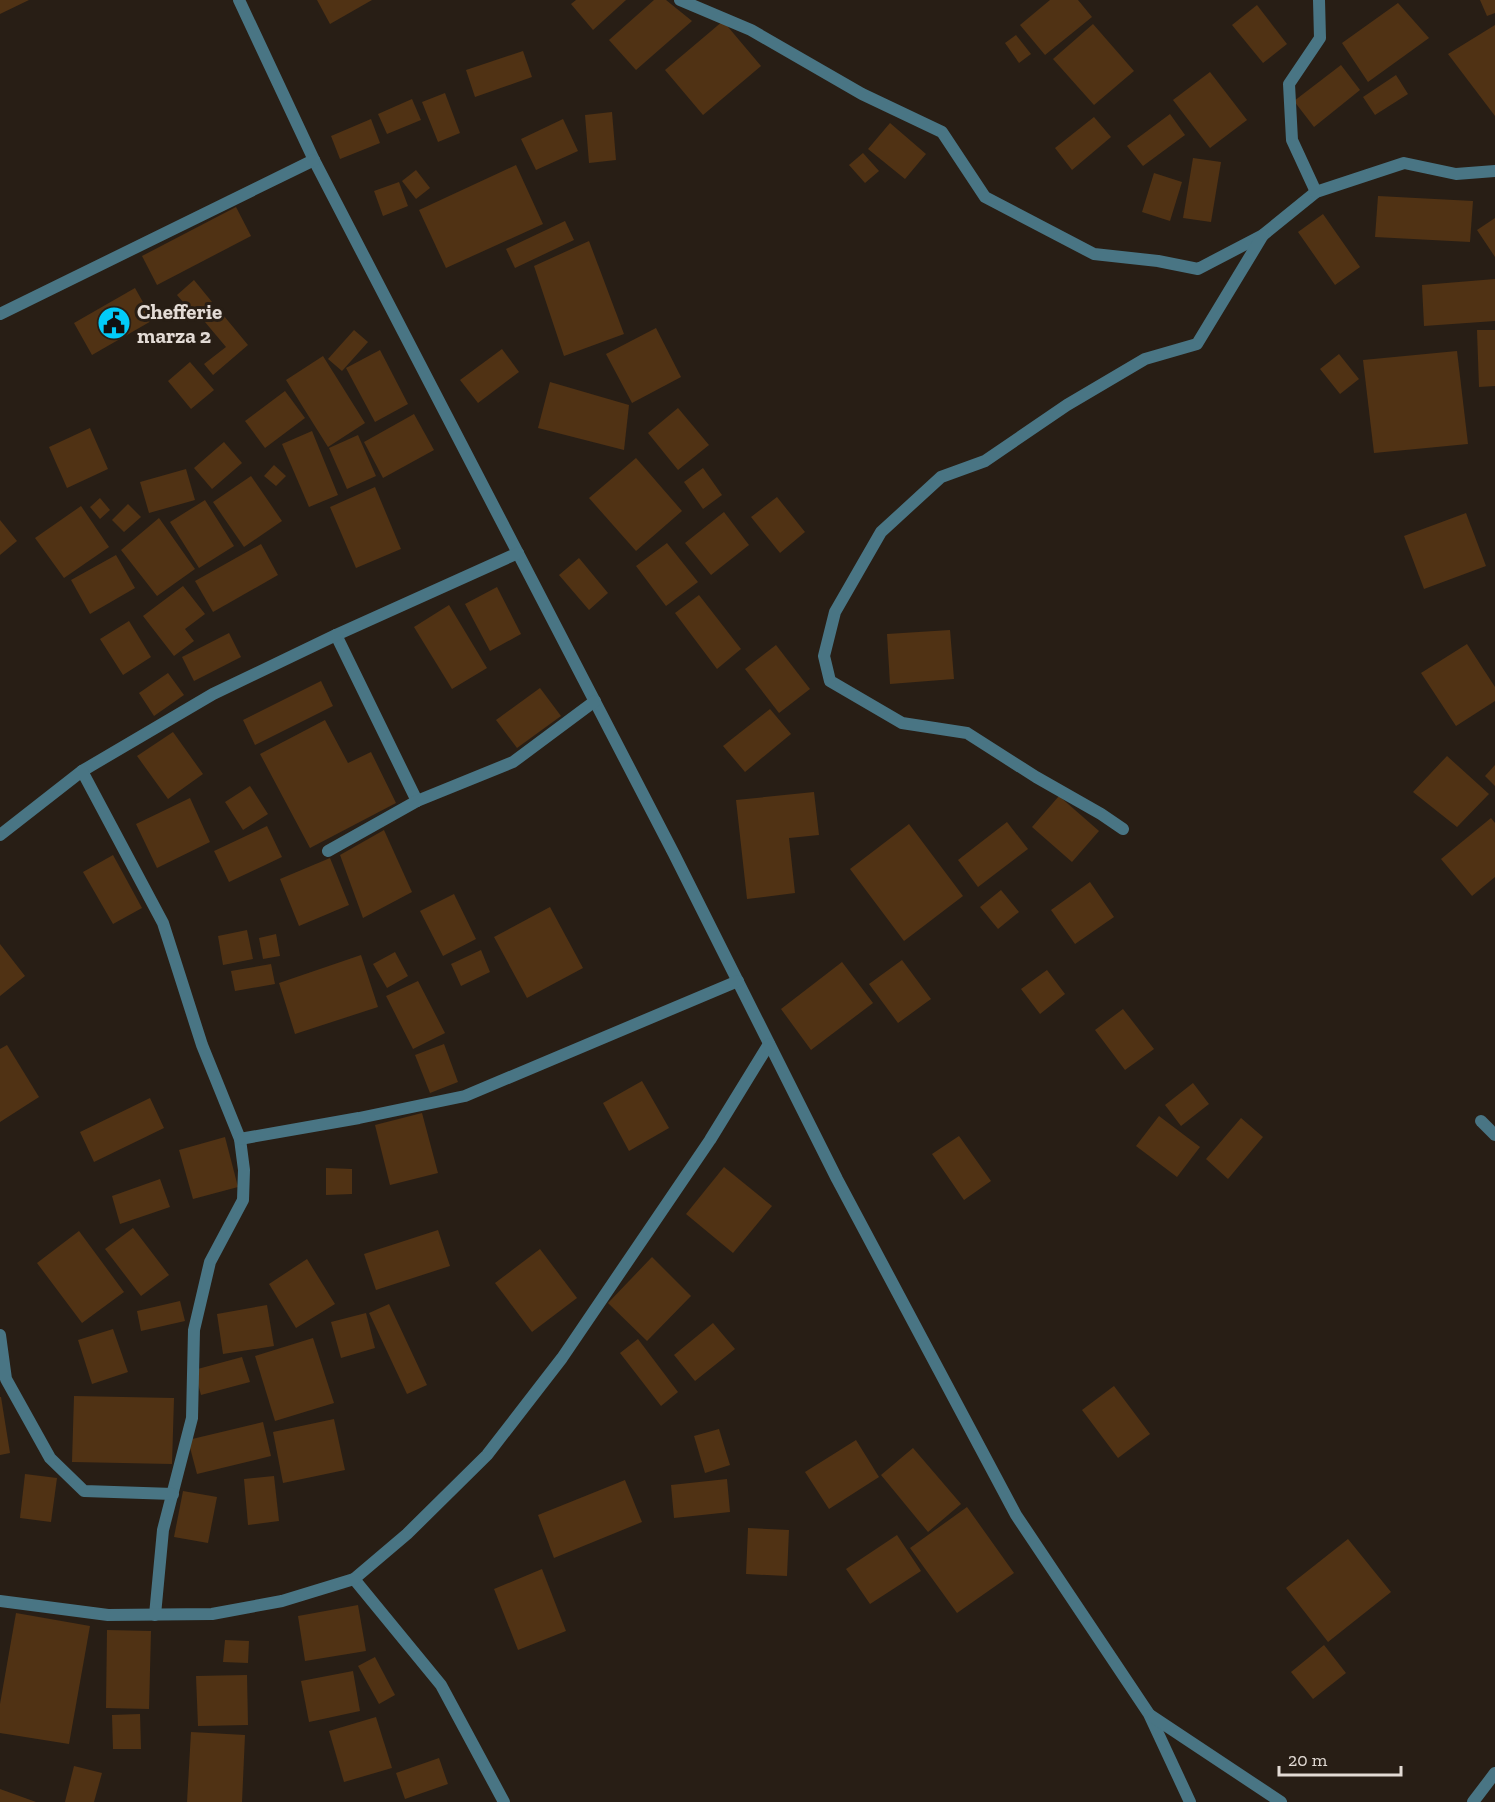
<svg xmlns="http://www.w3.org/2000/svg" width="1495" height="1802" viewBox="0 0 1495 1802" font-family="'Zilla Slab',serif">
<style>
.building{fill:#503214}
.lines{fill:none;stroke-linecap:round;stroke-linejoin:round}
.street{stroke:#497584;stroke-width:12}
.labels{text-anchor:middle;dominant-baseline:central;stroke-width:6;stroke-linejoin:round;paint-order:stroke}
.poi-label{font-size:21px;font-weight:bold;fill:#e3dbd5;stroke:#281e15;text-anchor:start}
</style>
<rect width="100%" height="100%" fill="#281e15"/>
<g class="building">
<path d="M0 0H29L0 14Z"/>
<path d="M317 0H372L330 24Z"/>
<path d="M576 0H626L593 30 571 4Z"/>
<path d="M654 0H666L692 21 636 70 609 40Z"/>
<path d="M1050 0H1078L1092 17 1045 55 1020 25Z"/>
<path d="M1480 0H1495V13L1487 16Z"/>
<path d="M1398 3 1429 38 1368 82 1342 43Z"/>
<path d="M1257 5 1287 44 1263 63 1232 25Z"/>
<path d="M723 21 761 66 703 115 665 70Z"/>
<path d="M1093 24 1134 71 1094 105 1053 59Z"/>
<path d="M1495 25V116L1448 54Z"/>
<path d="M1016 35 1031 54 1019 63 1005 43Z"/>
<path d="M523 51 532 77 475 97 466 70Z"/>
<path d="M1341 65 1360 90 1314 127 1294 101Z"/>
<path d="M1210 72 1247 120 1210 148 1173 100Z"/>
<path d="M1396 75 1408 94 1375 115 1363 97Z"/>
<path d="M445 93 460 133 438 142 422 102Z"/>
<path d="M412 99 421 120 387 134 378 114Z"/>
<path d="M612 112 616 160 589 163 585 115Z"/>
<path d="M1170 114 1185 135 1143 166 1127 146Z"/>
<path d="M1094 117 1111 137 1072 170 1055 148Z"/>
<path d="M371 119 380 143 340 159 331 136Z"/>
<path d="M563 119 578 151 536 170 521 139Z"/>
<path d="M890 123 926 154 905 179 868 149Z"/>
<path d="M863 153 879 171 865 183 849 165Z"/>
<path d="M1193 158 1221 162 1211 222 1183 218Z"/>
<path d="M516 165 543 224 446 268 419 210Z"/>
<path d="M416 170 430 188 416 199 402 181Z"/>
<path d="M1154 173 1182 182 1170 221 1142 212Z"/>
<path d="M399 182 408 206 383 216 374 191Z"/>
<path d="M1378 196 1473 201 1470 242 1375 237Z"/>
<path d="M236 207 251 236 157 285 142 256Z"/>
<path d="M1323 214 1360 267 1335 285 1298 232Z"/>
<path d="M1495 218V257L1477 230Z"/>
<path d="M565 221 574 240 515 268 506 249Z"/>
<path d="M589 241 624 334 564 356 534 266Z"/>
<path d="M1495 279V321L1424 326 1422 285Z"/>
<path d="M194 280 212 302 195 316 177 295Z"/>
<path d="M135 288 153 320 92 355 74 323Z"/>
<path d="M219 310 248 345 213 375 204 364 226 347 205 322Z"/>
<path d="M656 328 681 377 632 403 606 354Z"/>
<path d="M354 330 368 342 342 371 328 359Z"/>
<path d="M1477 330H1495V386L1479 387Z"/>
<path d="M502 349 519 372 478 403 460 380Z"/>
<path d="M380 350 408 404 375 422 346 368Z"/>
<path d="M1457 351 1468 444 1374 453 1363 360Z"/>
<path d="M1339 354 1359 379 1340 394 1320 369Z"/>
<path d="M323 356 365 423 328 447 286 380Z"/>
<path d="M190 362 214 390 191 409 168 381Z"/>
<path d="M550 382 629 405 624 450 538 428Z"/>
<path d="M285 391 305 418 265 448 245 421Z"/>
<path d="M678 408 709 445 678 470 648 433Z"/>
<path d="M414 414 434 450 383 478 364 442Z"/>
<path d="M90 428 108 469 67 488 49 447Z"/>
<path d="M312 431 338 495 309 507 282 444Z"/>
<path d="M358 435 376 476 347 489 329 448Z"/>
<path d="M224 442 242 463 212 489 194 468Z"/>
<path d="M636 458 682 511 636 551 589 498Z"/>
<path d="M274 465 286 476 276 486 264 476Z"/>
<path d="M703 468 722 495 703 509 684 482Z"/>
<path d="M186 469 195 500 149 513 140 482Z"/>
<path d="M251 476 282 521 244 547 213 502Z"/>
<path d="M375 487 401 549 356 568 330 507Z"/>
<path d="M777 497 805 532 780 553 751 517Z"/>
<path d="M100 498 110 510 100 519 90 507Z"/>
<path d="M205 500 234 546 199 568 170 522Z"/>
<path d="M128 504 141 517 124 532 112 520Z"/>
<path d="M81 506 109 547 64 578 35 538Z"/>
<path d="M724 512 749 545 711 575 685 543Z"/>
<path d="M1466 513 1486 566 1424 589 1404 536Z"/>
<path d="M159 518 195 569 157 596 121 550Z"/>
<path d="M0 520 17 541 0 555Z"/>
<path d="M667 543 698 582 666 606 636 566Z"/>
<path d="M261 544 278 575 213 612 195 581Z"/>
<path d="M116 555 135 588 90 614 71 580Z"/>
<path d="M579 558 608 593 589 610 559 575Z"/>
<path d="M183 586 205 614 185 629 194 641 174 656 143 616Z"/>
<path d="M497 587 521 634 490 651 465 604Z"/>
<path d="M699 595 741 649 717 669 675 613Z"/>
<path d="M449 605 487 668 452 689 414 627Z"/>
<path d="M129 621 151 657 123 675 100 639Z"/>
<path d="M950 630 954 679 890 684 887 634Z"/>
<path d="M229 633 241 657 194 681 182 657Z"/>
<path d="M1467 644 1495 687V701L1456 726 1421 673Z"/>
<path d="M776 645 810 689 779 713 745 669Z"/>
<path d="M168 673 184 695 154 716 139 693Z"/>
<path d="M321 681 333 706 255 745 243 720Z"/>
<path d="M540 688 561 716 517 748 496 720Z"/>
<path d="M770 709 791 734 745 772 723 746Z"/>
<path d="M325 720 348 763 371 752 396 803 310 848 260 754Z"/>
<path d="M173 732 203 774 168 799 137 756Z"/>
<path d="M1447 756 1489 794 1457 827 1413 792Z"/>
<path d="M1495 765V786L1485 776Z"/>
<path d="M250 786 268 814 243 830 225 802Z"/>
<path d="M814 792 819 835 789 838 795 893 747 899 736 800Z"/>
<path d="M1059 796 1099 831 1072 862 1032 827Z"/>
<path d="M190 798 210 842 157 868 136 824Z"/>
<path d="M1491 818 1495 823V877L1472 896 1441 859Z"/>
<path d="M1007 822 1028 849 978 887 958 860Z"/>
<path d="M909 824 963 896 904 941 850 869Z"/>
<path d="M267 826 282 857 229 882 214 851Z"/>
<path d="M384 830 412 892 363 918 340 855Z"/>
<path d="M113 855 142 908 113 924 83 872Z"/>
<path d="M330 858 349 905 299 926 280 879Z"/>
<path d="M1090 882 1114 917 1075 944 1051 910Z"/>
<path d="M1001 890 1019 912 998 929 980 907Z"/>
<path d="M454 894 476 939 443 956 420 911Z"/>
<path d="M550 907 583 968 527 998 494 937Z"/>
<path d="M247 930 253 959 223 965 218 936Z"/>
<path d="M276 934 280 956 263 959 259 938Z"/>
<path d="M0 944 25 976 0 996Z"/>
<path d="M481 950 490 972 461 986 451 964Z"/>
<path d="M395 952 408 976 387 988 373 964Z"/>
<path d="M361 955 378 1007 295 1034 279 983Z"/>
<path d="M902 960 931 999 898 1023 869 984Z"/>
<path d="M842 962 873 1003 811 1050 781 1009Z"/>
<path d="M271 964 275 984 235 991 231 971Z"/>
<path d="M1047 970 1065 994 1040 1014 1021 989Z"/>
<path d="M418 981 445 1033 413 1049 386 996Z"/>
<path d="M1123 1009 1154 1049 1125 1070 1095 1030Z"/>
<path d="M444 1044 458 1082 430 1093 415 1055Z"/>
<path d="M7 1045 39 1097 0 1122V1049Z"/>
<path d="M642 1081 669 1128 629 1151 603 1103Z"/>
<path d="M1193 1083 1209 1104 1181 1126 1165 1105Z"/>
<path d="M150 1098 164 1128 94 1162 80 1132Z"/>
<path d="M422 1113 438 1173 390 1185 375 1125Z"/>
<path d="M1159 1116 1200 1147 1177 1177 1136 1146Z"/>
<path d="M1241 1118 1263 1137 1228 1179 1206 1159Z"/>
<path d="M959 1136 991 1181 964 1200 932 1154Z"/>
<path d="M225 1137 238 1187 193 1199 179 1150Z"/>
<path d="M724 1167 772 1206 733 1253 686 1214Z"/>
<path d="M326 1168 352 1169V1194L326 1195Z"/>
<path d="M160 1179 170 1207 120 1224 112 1196Z"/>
<path d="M133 1228 169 1275 141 1296 105 1249Z"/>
<path d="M438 1230 450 1266 376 1290 364 1254Z"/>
<path d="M79 1231 124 1292 82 1323 37 1263Z"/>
<path d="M540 1249 577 1298 532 1332 495 1283Z"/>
<path d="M652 1257 691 1296 647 1341 608 1303Z"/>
<path d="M307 1259 335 1304 296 1328 269 1284Z"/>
<path d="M180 1301 185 1321 141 1331 137 1311Z"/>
<path d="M389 1304 427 1385 407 1394 369 1313Z"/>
<path d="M267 1305 274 1346 223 1354 217 1314Z"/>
<path d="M366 1313 375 1348 341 1358 331 1322Z"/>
<path d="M713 1323 735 1349 695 1381 674 1355Z"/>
<path d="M113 1329 128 1372 92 1384 78 1340Z"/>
<path d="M313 1338 334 1403 275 1421 255 1356Z"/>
<path d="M638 1339 678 1392 661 1406 620 1353Z"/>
<path d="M242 1357 250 1382 201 1395 194 1370Z"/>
<path d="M1114 1386 1150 1434 1118 1458 1082 1410Z"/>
<path d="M74 1396 174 1398 172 1464 72 1462Z"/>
<path d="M0 1397H1L10 1453 0 1455Z"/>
<path d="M334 1419 345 1470 283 1483 273 1432Z"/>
<path d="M263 1422 271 1456 197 1474 188 1440Z"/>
<path d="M719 1429 730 1465 705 1473 694 1436Z"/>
<path d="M856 1440 879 1477 829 1509 805 1472Z"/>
<path d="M913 1448 961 1504 928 1532 881 1475Z"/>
<path d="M25 1474 57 1478 51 1522 20 1518Z"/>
<path d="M274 1476 279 1521 248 1525 244 1479Z"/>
<path d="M727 1479 730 1512 674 1518 671 1485Z"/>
<path d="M625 1480 642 1522 554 1558 538 1515Z"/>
<path d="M183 1491 217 1497 208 1543 174 1537Z"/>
<path d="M967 1507 1014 1573 957 1613 910 1548Z"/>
<path d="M748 1528 789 1530 787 1576 746 1574Z"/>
<path d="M897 1535 921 1571 870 1604 846 1569Z"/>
<path d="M1348 1539 1391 1592 1328 1642 1286 1588Z"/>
<path d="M542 1569 566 1631 518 1650 494 1589Z"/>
<path d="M358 1605 366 1651 305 1661 298 1616Z"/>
<path d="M16 1613 90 1626 69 1744 0 1733V1704Z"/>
<path d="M107 1630 151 1631 149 1709 106 1708Z"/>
<path d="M225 1640 249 1641 248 1663 223 1662Z"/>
<path d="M1324 1645 1346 1673 1313 1699 1291 1672Z"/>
<path d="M375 1657 395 1695 379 1704 358 1666Z"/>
<path d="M353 1671 360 1711 309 1722 301 1681Z"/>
<path d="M247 1675 248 1725 198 1726 196 1676Z"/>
<path d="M140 1714 141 1749H113L112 1715Z"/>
<path d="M376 1717 392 1768 344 1782 329 1731Z"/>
<path d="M191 1732 245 1735 242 1802H187Z"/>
<path d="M439 1758 448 1784 405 1799 396 1773Z"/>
<path d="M74 1766 102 1773 94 1802H65Z"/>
<path d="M0 1789 36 1802H0Z"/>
</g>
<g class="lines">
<g class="street">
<path d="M239 0 314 160 674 854 837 1179 1016 1515 1149 1714 1190 1802"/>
<path d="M680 0 751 30 862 94 942 132 985 197 1094 254 1158 261 1198 269 1263 235 1316 192 1404 163 1456 174 1495 171"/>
<path d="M1316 192 1292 140 1289 84 1320 38 1319 0"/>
<path d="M0 314 314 160"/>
<path d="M336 635 417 801"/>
<path d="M82 771 213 694 336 635 518 553"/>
<path d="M1123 829 1101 814 1036 777 967 733 902 723 830 681 824 656 835 612 881 532 941 477 985 461 1067 405 1145 359 1197 344 1263 235"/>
<path d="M0 835 82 771 163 923 202 1045 240 1139 244 1170 243 1200 210 1262 194 1330 192 1418 163 1530 155 1615"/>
<path d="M328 851 417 801 513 762 595 701"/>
<path d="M1481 1121 1495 1135"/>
<path d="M240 1139 359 1118 465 1096 738 981"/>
<path d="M0 1335 6 1379 50 1458 84 1491 173 1494"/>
<path d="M354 1579 441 1685 504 1802"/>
<path d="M0 1601 108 1615 212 1614 282 1601 354 1579 407 1534 487 1455 562 1358 710 1140 769 1044"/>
<path d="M1150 1715 1281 1802"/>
<path d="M1473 1802 1495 1773"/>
</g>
</g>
<defs>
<g id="civic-disc" transform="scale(1.725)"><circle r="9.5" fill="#02cbf9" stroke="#281e15"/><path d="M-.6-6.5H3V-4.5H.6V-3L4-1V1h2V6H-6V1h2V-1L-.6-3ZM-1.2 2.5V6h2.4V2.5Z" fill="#111"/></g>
</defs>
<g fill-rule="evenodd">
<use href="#civic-disc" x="114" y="323"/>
</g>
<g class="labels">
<g class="poi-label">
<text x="137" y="311">Chefferie<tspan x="137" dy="24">marza 2</tspan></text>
</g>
</g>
<path d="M1279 1766v9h122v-9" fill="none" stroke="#e3dbd5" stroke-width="3"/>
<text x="1288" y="1766" font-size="18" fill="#e3dbd5" stroke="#281e15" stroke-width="4.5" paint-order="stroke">20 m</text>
</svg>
